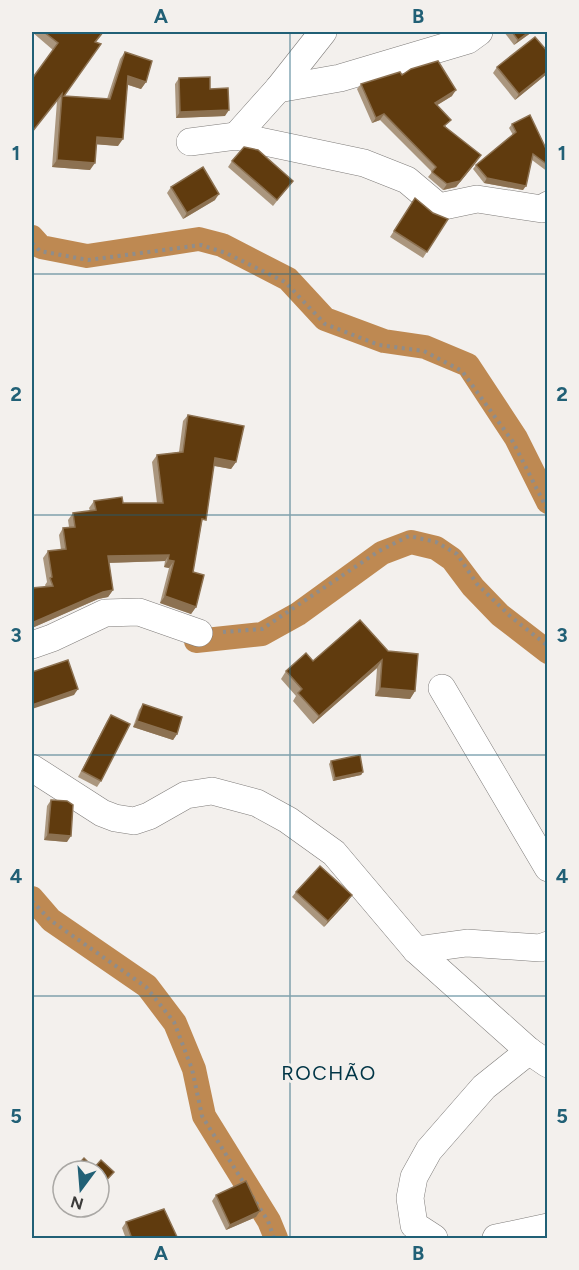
<svg xmlns="http://www.w3.org/2000/svg" width="579" height="1270" viewBox="0 0 579 1270" font-family="Figtree,sans-serif">
<style>
.lines{fill:none;stroke-linecap:round;stroke-linejoin:round}
.canal{stroke:#be8952;stroke-width:24}
.minor-casing{stroke:#7f7c7a;stroke-width:28}
.path{stroke:#8f8d8b;stroke-width:4;stroke-dasharray:3 4.5;stroke-linecap:butt}
.minor{stroke:#fff;stroke-width:27}
.wall{fill:#aa967e}
.shaded-wall{fill:#8c7151}
.building{fill:#603b0e;stroke:#8c7151;stroke-width:1.5}
.grid{fill:none;stroke:#216076;stroke-width:1.5;stroke-opacity:0.55}
.labels{text-anchor:middle;dominant-baseline:central;stroke-width:6;stroke-linejoin:round;paint-order:stroke}
.neighbourhood-label{font-size:20px;letter-spacing:1.5px;fill:#003546;stroke:#f3f0ed}
.neatline{fill:none;stroke:#216076;stroke-width:2}
.grid-label{font-size:20px;text-anchor:middle;font-weight:bold;fill:#216076}
</style>
<rect width="100%" height="100%" fill="#f3f0ed"/>
<g class="lines">
<g class="canal">
<path d="M32 237 41 247 87 256 199 239 222 245 288 279 325 319 384 341 425 347 468 365 516 438 548 502"/>
<path d="M196 641 262 634 298 614 382 553 411 542 436 548 452 559 473 587 500 615 548 652"/>
<path d="M32 898 51 920 147 986 175 1023 194 1069 204 1116 269 1221 276 1238"/>
</g>
<g class="minor-casing">
<g id="minor">
<path d="M278 89 340 78 468 40 479 32"/>
<path d="M236 136 278 89 323 32"/>
<path d="M190 142 236 136 364 163 407 180 439 207 477 199 542 209 548 205"/>
<path d="M32 645 52 638 105 613 139 612 199 633"/>
<path d="M442 688 548 868"/>
<path d="M32 768 102 813 115 818 134 821 149 816 186 795 212 791 257 803 288 820 334 853 416 950 529 1051 548 1064"/>
<path d="M416 950 467 943 540 948 548 945"/>
<path d="M434 1238 414 1225 410 1198 414 1177 429 1150 484 1087 529 1051"/>
<path d="M496 1238 548 1227"/>
</g>
</g>
<g class="path">
<path d="M32 243 40 251 88 260 201 245 226 253 285 282 325 324 379 345 424 351 462 371 513 442 548 511"/>
<path d="M223 632 262 629 379 551 409 536 436 542 457 554 477 584 511 617 548 646"/>
<path d="M32 901 50 920 146 987 174 1022 192 1069 202 1116 245 1185"/>
<path d="M252 1196 268 1221 274 1238"/>
</g>
<use href="#minor" class="minor"/>
</g>
<g class="wall">
<path d="M32 32H104L96 42 64 96 107 99 120 59 125 52 146 82 141 89 128 85 118 146 96 144 90 170 52 167 57 101 34 76 53 50Z"/>
<path d="M504 32H532L514 45Z"/>
<path d="M548 52V73L515 100 493 73 497 67Z"/>
<path d="M402 75 452 96 437 105 446 127 477 161 456 187 443 190 428 177 432 172 380 120 372 123 357 89 361 84Z"/>
<path d="M179 78 210 89 225 116 176 118 175 84Z"/>
<path d="M512 124 548 153V172L532 160 523 190 484 183 473 169 476 165 513 135 509 128Z"/>
<path d="M232 161 293 181 273 206 228 167Z"/>
<path d="M171 187 215 200 183 219 167 193Z"/>
<path d="M415 198 433 213 448 219 423 258 390 237Z"/>
<path d="M188 415 236 462 231 469 214 466 201 527 193 572 196 607 191 614 160 603 169 568 164 567 165 561 109 563 113 590 108 597 98 599 32 628V588L46 587 45 585 47 582 43 558 48 551 61 550 59 535 63 528 69 527 68 520 73 513 90 511 89 508 94 501 123 503H157L152 462 157 455 179 452 183 421Z"/>
<path d="M360 620 415 691 410 699 375 696 377 668 313 724 293 701 296 696 281 679 286 671 313 661Z"/>
<path d="M143 704 177 734 173 740 133 727 139 710Z"/>
<path d="M111 715 101 781 97 787 78 777 107 721Z"/>
<path d="M331 761 363 772 361 775 333 781 329 764Z"/>
<path d="M51 800 67 842 44 840 47 806Z"/>
<path d="M296 892 348 901 324 927 292 897Z"/>
<path d="M63 1181V1191L58 1187Z"/>
<path d="M216 1195 260 1211 256 1217 226 1230 212 1201Z"/>
<path d="M126 1222 178 1239H126L122 1228Z"/>
</g>
<g class="shaded-wall">
<path d="M529 32H532L514 45 518 40Z"/>
<path d="M548 71V73L515 100 519 94Z"/>
<path d="M128 76 146 82 141 89 123 83Z"/>
<path d="M456 90 452 96 431 109 435 103Z"/>
<path d="M229 110 225 116 176 118 180 112Z"/>
<path d="M384 114 380 120 372 123 376 118Z"/>
<path d="M97 137 123 139 118 146 92 144Z"/>
<path d="M57 160 95 163 90 170 52 167Z"/>
<path d="M477 161 456 187 443 190 447 184Z"/>
<path d="M487 178 526 186 523 190 484 183Z"/>
<path d="M219 194 215 200 183 219 187 213Z"/>
<path d="M215 458 236 462 231 469 210 465Z"/>
<path d="M169 555 165 561 103 563 108 556Z"/>
<path d="M168 560 174 561 169 568 164 567Z"/>
<path d="M113 590 108 597 98 599 32 628V623L103 592Z"/>
<path d="M165 596 196 607 191 614 160 603Z"/>
<path d="M382 660 377 668 313 724 319 716Z"/>
<path d="M380 688 415 691 410 699 375 696Z"/>
<path d="M78 689 74 695 32 709V705Z"/>
<path d="M137 721 177 734 173 740 133 727Z"/>
<path d="M363 772 361 775 333 781 335 778Z"/>
<path d="M48 834 71 836 67 842 44 840Z"/>
<path d="M352 895 348 901 324 927 328 921Z"/>
<path d="M260 1211 256 1217 226 1230 230 1225Z"/>
</g>
<g class="building">
<path d="M44 32H103L95 42 101 44 64 96 110 99 125 52 152 61 146 82 128 76 123 139 97 137 95 163 57 160 62 94 32 132V74L34 76 58 43Z"/>
<path d="M512 32H529L518 40Z"/>
<path d="M535 37 548 52V71L519 94 497 67Z"/>
<path d="M438 61 456 90 435 103 451 120 444 126 481 155 460 181 447 184 432 172 436 167 384 114 376 118 361 84 400 72 402 75 411 69Z"/>
<path d="M210 77V89L228 88 229 110 180 112 179 78Z"/>
<path d="M530 115 548 153V165L533 154 526 186 487 178 476 165 516 132 512 124Z"/>
<path d="M244 147 258 150 293 181 277 200 232 161Z"/>
<path d="M203 167 219 194 187 213 171 187Z"/>
<path d="M415 198 433 213 448 219 427 252 394 231Z"/>
<path d="M188 415 244 426 236 462 215 458 206 520 202 519 193 572 204 575 196 607 165 596 174 561 168 560 169 555 108 556 113 590 103 592 34 622 32 623V588L53 586 50 578 52 577 48 551 66 549 63 528 75 527 73 513 96 510 94 501 122 497 123 503H163L157 455 183 452Z"/>
<path d="M360 620 388 651 418 654 415 691 380 688 382 660 319 716 298 693 302 689 286 671 306 653 313 661Z"/>
<path d="M68 660 78 689 32 705V672Z"/>
<path d="M143 704 182 717 177 734 137 721Z"/>
<path d="M111 715 130 724 101 781 82 771Z"/>
<path d="M360 755 363 772 335 778 331 761Z"/>
<path d="M51 800 67 801 73 805 71 836 48 834Z"/>
<path d="M320 866 352 895 328 921 296 892Z"/>
<path d="M84 1158 94 1168 101 1160 114 1172 99 1188V1171H72Z"/>
<path d="M246 1181 260 1211 230 1225 216 1195Z"/>
<path d="M164 1209 178 1239H132L126 1222Z"/>
</g>
<path class="grid" d="M290 32V1238M32 274H548M32 515H548M32 755H548M32 996H548"/>
<g class="labels">
<g class="neighbourhood-label">
<text x="329" y="1073">ROCHÃO</text>
</g>
</g>
<rect width="579" height="1270" fill="none" stroke="#f3f0ed" stroke-width="66"/>
<g transform="translate(81 1189) rotate(196)"><circle r="28" fill="#f3f0ed" stroke="#aaa8a5" stroke-width="1.5"/>
<path d="M0-4.5L10 22L0 15L-10 22Z" fill="#216076"/>
<text y="-9" font-size="16" font-weight="bold" text-anchor="middle" fill="#3c3b3a">N</text>
</g>
<rect x="33" y="33" width="513" height="1204" class="neatline"/>
<g class="grid-label">
<text x="161" y="23">A</text>
<text x="418" y="23">B</text>
<text x="16" y="160">1</text>
<text x="562" y="160">1</text>
<text x="16" y="401">2</text>
<text x="562" y="401">2</text>
<text x="16" y="642">3</text>
<text x="562" y="642">3</text>
<text x="16" y="883">4</text>
<text x="562" y="883">4</text>
<text x="16" y="1123">5</text>
<text x="562" y="1123">5</text>
<text x="161" y="1260">A</text>
<text x="418" y="1260">B</text>
</g>
</svg>
